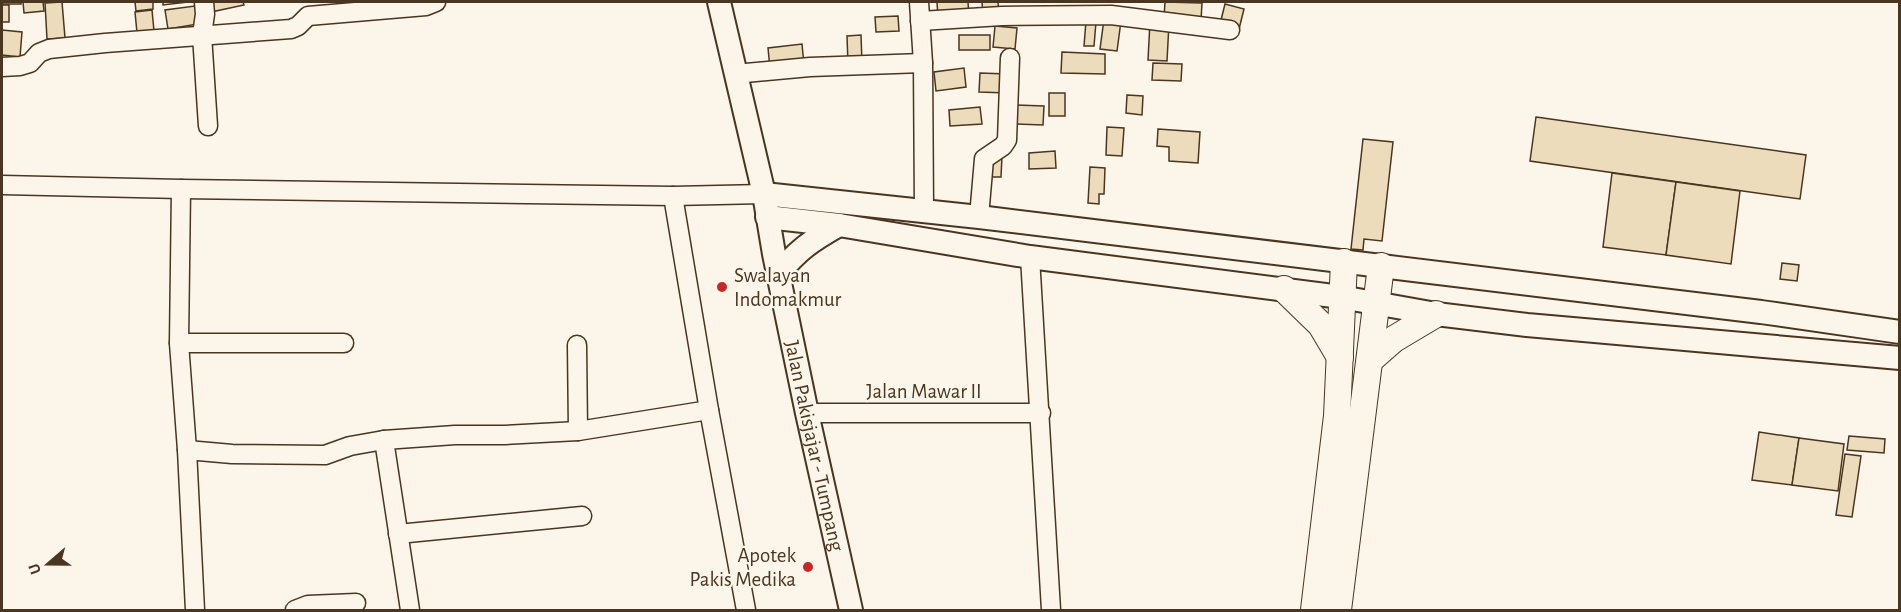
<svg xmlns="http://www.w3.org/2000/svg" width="1901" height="612" viewBox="0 0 1901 612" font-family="'Alegreya Sans',sans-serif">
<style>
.building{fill:#ecdcbc;stroke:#4a3520;stroke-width:1.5}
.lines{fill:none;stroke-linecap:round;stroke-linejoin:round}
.minor-casing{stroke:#4a3520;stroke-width:21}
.major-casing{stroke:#4a3520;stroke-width:26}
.highway-casing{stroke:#4a3520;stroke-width:28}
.minor{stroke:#fbf6e9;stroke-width:18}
.major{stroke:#fbf6e9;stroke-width:22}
.highway{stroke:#fbf6e9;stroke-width:26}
.poi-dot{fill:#c62828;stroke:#fbf6e9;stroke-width:2}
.labels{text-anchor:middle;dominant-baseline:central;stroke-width:4.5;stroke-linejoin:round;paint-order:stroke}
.poi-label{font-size:21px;fill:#4a3520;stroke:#fbf6e9;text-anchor:start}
.street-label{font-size:21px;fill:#4a3520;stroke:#fbf6e9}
</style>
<rect width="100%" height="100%" fill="#fbf6e9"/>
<g class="building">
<rect x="2" y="2" width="19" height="2"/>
<path d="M23 2H43L44 11 24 13Z"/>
<path d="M62 2 65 38 47 39 45 3Z"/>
<path d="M135 2H153V9L136 11Z"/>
<path d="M163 2H188L163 5Z"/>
<path d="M209 2H243L244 5 211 12Z"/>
<path d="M937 2H968L969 17 938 18Z"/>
<path d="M982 2H998L999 14 983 15Z"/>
<path d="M1165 2 1202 3 1201 20 1164 18Z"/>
<path d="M1225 4 1244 9 1239 29 1220 24Z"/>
<rect x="2" y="5" width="7" height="17"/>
<path d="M195 6 198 24 168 29 165 10Z"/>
<path d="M152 10 154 31 137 33 135 12Z"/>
<path d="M898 16 899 31 876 32 875 17Z"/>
<path d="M1104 19 1121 21 1117 51 1100 49Z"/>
<path d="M1086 21 1096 22 1094 46H1084Z"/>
<path d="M1150 22 1169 23 1167 61 1148 60Z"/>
<path d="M995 26 1017 28 1015 49 993 47Z"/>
<path d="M2 30 22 32 20 57 2 55Z"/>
<path d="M861 35 862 63 848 64 847 36Z"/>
<rect x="959" y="35" width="31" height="15"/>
<path d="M802 44 804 65 770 69 768 48Z"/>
<path d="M1062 52 1105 54V74L1061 73Z"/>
<path d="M1153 63 1182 64 1181 81 1152 80Z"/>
<path d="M964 68 966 87 936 91 934 72Z"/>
<path d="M980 73 1007 74V93L979 92Z"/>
<rect x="1049" y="93" width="16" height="23"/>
<path d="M1127 95 1143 96 1142 115 1126 113Z"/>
<path d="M1015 105 1044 106 1043 125 1014 124Z"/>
<path d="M980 107 982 124 950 126 949 110Z"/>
<path d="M1536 117 1806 155 1800 199 1530 161Z"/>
<path d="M1107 127 1124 128 1122 156 1106 155Z"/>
<path d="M1158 129 1200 132 1198 163 1169 161V147L1157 146Z"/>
<path d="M1363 139 1393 142 1382 241 1364 239 1363 250 1351 249Z"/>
<path d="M1055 151 1056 168 1029 169V153Z"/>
<path d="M990 155 1002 156 1001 177H989Z"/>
<path d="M1090 167 1105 168 1104 194H1099V204L1088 203Z"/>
<path d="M1612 173 1676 182 1666 255 1603 247Z"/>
<path d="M1676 182 1740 191 1731 264 1666 255Z"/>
<path d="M1782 263 1799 265 1797 281 1780 279Z"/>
<path d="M1759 432 1799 438 1792 485 1752 480Z"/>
<path d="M1849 436 1885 439 1884 453 1847 450Z"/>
<path d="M1799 438 1844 444 1838 491 1792 485Z"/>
<path d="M1845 454 1861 456 1852 517 1836 515Z"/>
</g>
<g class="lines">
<g class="minor-casing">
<g id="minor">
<path d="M204 2 205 14 202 35 208 126"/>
<path d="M919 2 923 63 924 211"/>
<path d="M920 21 1002 16 1111 15 1230 30"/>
<path d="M2 67 20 66 30 63 39 53 49 49 105 43 291 29 298 26 308 16 426 6 436 2"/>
<path d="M735 74 810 67 923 63"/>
<path d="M2 185 181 189 673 196 764 194"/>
<path d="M181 189 179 343 187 450 195 610"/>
<path d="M673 196 709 410 746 610"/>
<path d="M979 217 984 159 1003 146 1007 140 1010 58"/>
<path d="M1030 257 1051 610"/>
<path d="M179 343H344"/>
<path d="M577 345 578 431"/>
<path d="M807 413H1041"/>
<path d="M384 440 410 610"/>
<path d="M187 450 232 454 325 455 350 446 384 440 455 435H505L578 431 709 410"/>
<path d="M398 534 582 516"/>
<path d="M295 610 308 605 356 603"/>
</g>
</g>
<g class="major-casing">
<g id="major">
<path id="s1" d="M719 2 764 194 774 254 807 413 851 610"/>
<path d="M764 194 979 217 1381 266 1761 312 1900 332"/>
<path d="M767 217 839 225 1030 257 1341 297 1436 314 1527 325 1900 358"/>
<path d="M778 274C799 249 811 241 839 225"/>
</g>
</g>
<g class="highway-casing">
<g id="highway">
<path d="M1284 289 1321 325 1340 357"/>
<path d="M1370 360 1394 339 1436 314"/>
<path d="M1314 610 1337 416 1344 262"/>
<path d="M1338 610 1381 266"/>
</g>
</g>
<use href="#minor" class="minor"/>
<use href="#major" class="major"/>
<use href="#highway" class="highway"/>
</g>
<g class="poi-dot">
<circle cx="722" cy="287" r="6"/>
<circle cx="808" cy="567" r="6"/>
</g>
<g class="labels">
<g class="poi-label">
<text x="734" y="275">Swalayan<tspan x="734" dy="24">Indomakmur</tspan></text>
<text x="796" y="555" text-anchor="end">Apotek<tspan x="796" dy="24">Pakis Medika</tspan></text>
</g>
<g class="street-label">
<text x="924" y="391">Jalan Mawar II</text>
<text stroke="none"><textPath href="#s1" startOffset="454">Jalan Pakisjajar - Tumpang</textPath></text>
</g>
</g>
<rect width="1901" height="612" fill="none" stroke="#4a3520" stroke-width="6"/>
<g transform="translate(48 564) rotate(250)" stroke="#fbf6e9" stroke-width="4.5" paint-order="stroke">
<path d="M0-4.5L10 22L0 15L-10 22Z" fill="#4a3520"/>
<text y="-9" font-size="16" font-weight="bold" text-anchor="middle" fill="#4a3520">U</text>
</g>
</svg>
